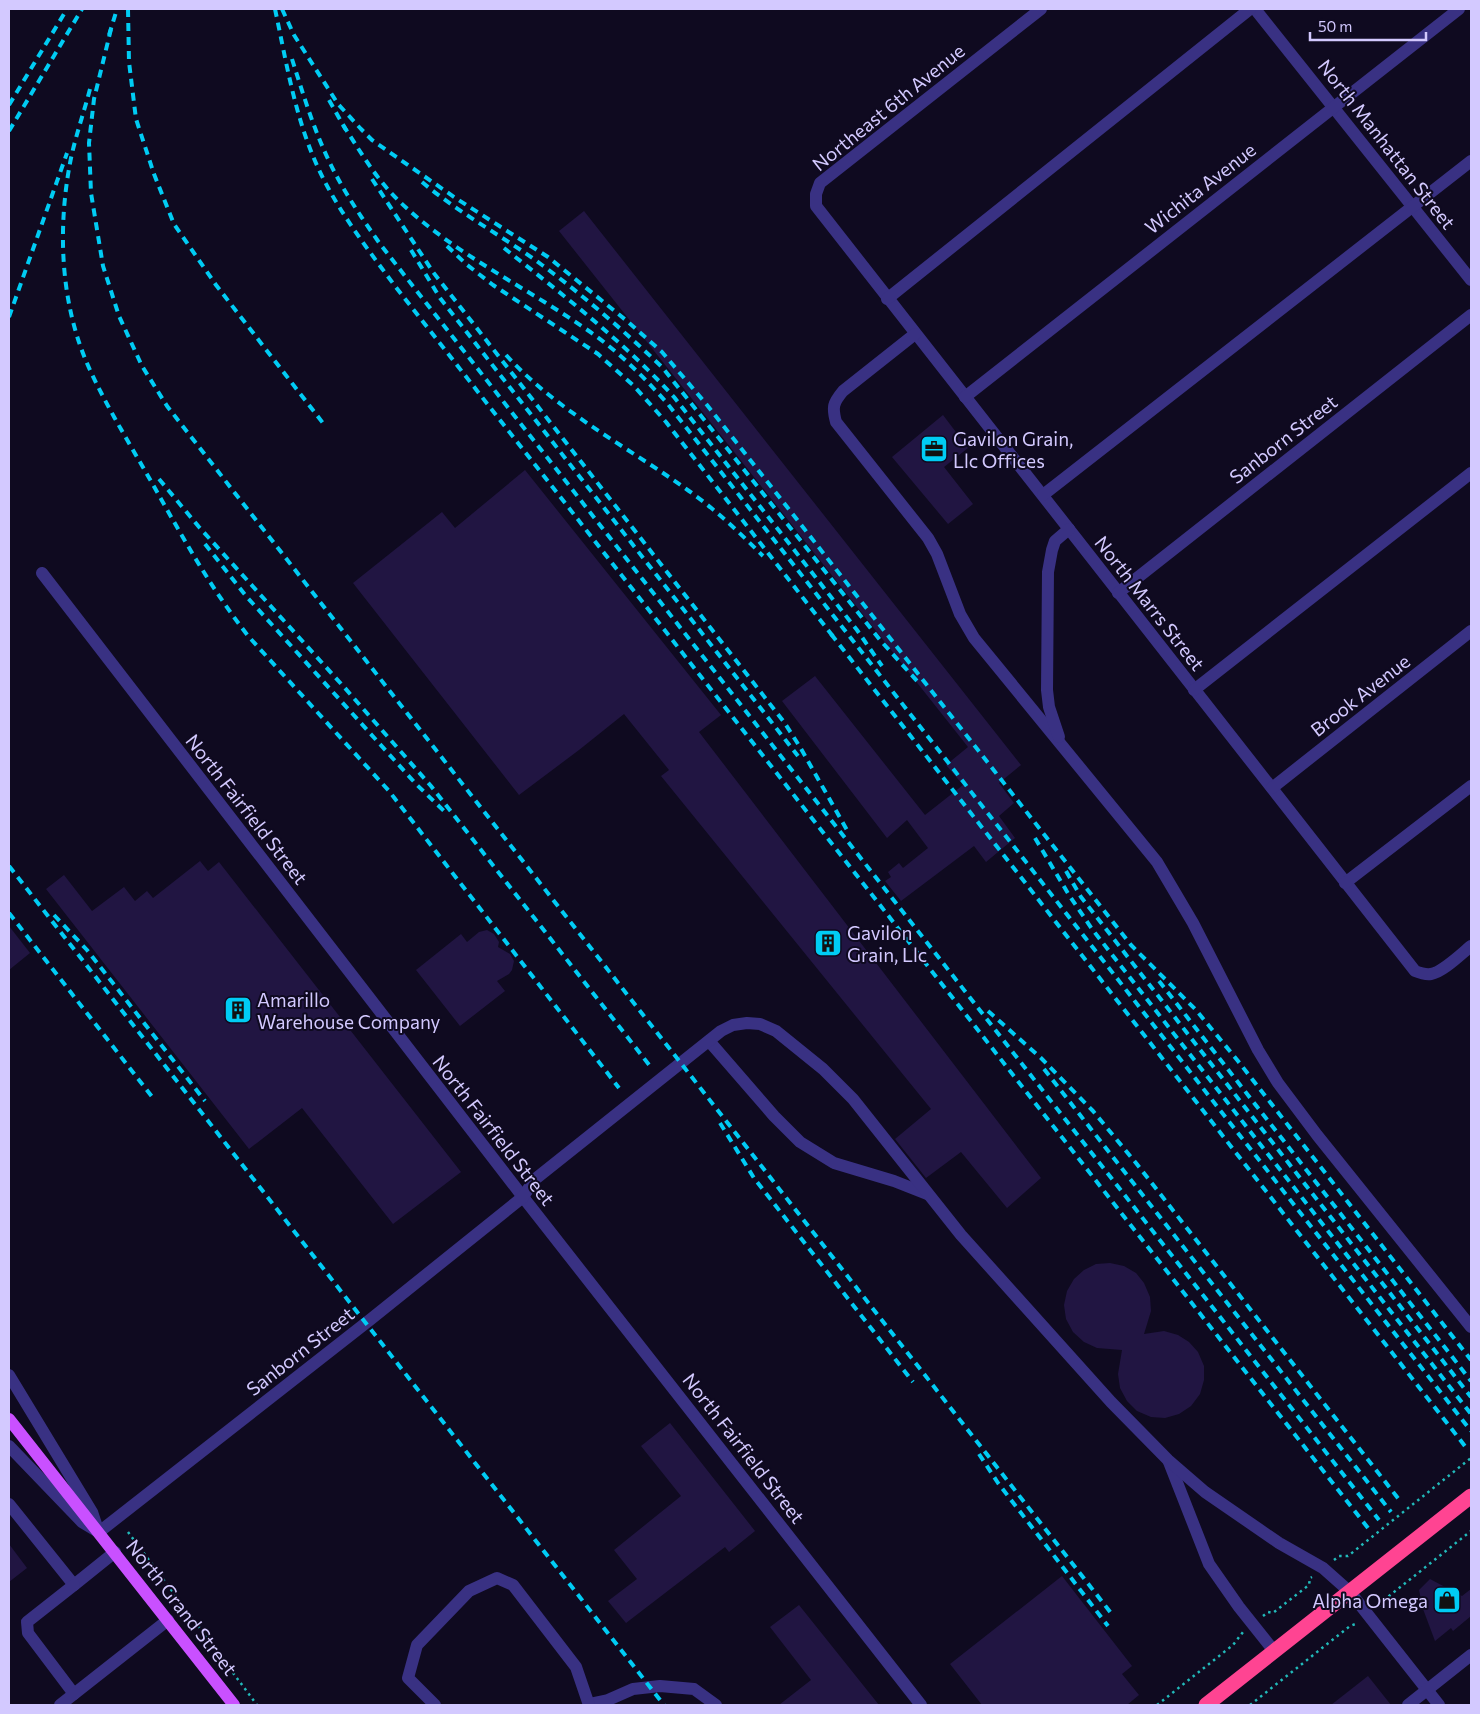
<svg xmlns="http://www.w3.org/2000/svg" width="1480" height="1714" viewBox="0 0 1480 1714" font-family="Commissioner,sans-serif">
<style>
.building{fill:#211542}
.lines{fill:none;stroke-linecap:round;stroke-linejoin:round}
.path{stroke:#22baba;stroke-width:2.5;stroke-dasharray:2.5 4;stroke-linecap:butt}
.minor{stroke:#393183;stroke-width:12}
.major{stroke:#c950ff;stroke-width:12}
.highway{stroke:#ff4492;stroke-width:15}
.rail{stroke:#00ccf4;stroke-width:4;stroke-dasharray:8 6;stroke-linecap:butt}
.labels{text-anchor:middle;dominant-baseline:central;stroke-width:4;stroke-linejoin:round;paint-order:stroke}
.street-label{font-size:19px;fill:#d3c9ff;stroke:#0f0a20}
.poi-label{font-size:19px;fill:#d3c9ff;stroke:#0f0a20;text-anchor:start}
</style>
<rect width="100%" height="100%" fill="#0f0a20"/>
<g class="building">
<path d="M584 211 1021 765 999 783 1014 803 999 816 1015 838 986 862 974 846 901 901 885 881 891 877 888 872 899 863 903 868 928 848 907 820 887 838 782 701 815 676 925 815 963 785 946 765 968 747 559 231Z"/>
<path d="M943 415 968 448 944 467 973 504 948 524 892 457Z"/>
<path d="M525 470 721 715 699 732 1041 1178 1007 1208 961 1152 926 1178 895 1139 931 1109 661 776 669 770 624 714 579 750 519 795 353 583 442 512 455 528Z"/>
<path d="M200 861 208 871 219 862 461 1172 393 1224 302 1108 249 1149 46 889 64 875 92 911 124 887 135 901 147 891 153 898Z"/>
<path d="M9 926 30 953 9 970Z"/>
<path d="M487 930 494 934 499 942 498 947 510 954 514 961 512 970 509 974 497 981 505 991 460 1026 416 970 461 934 467 942 479 932Z"/>
<path d="M1110 1263 1124 1266 1136 1273 1144 1283 1150 1297 1151 1311 1144 1334 1164 1331 1178 1335 1189 1342 1198 1352 1204 1366V1380L1200 1394 1191 1406 1179 1414 1165 1418 1151 1417 1137 1411 1127 1401 1120 1388 1118 1374 1122 1350 1097 1348 1084 1342 1073 1332 1066 1319 1064 1305 1067 1291 1074 1279 1084 1270 1096 1264Z"/>
<path d="M670 1423 755 1531 729 1552 725 1547 626 1623 608 1601 637 1579 614 1550 681 1496 641 1446Z"/>
<path d="M9 1544 27 1568 9 1582Z"/>
<path d="M1062 1576 1132 1666 1122 1674 1139 1695 1127 1705H982L950 1664Z"/>
<path d="M1430 1579 1462 1596 1471 1589V1616L1453 1631 1451 1628 1435 1641 1423 1609 1419 1590Z"/>
<path d="M799 1605 879 1705H779L811 1680 770 1627Z"/>
<path d="M1368 1676 1391 1705H1331Z"/>
</g>
<g class="lines">
<g class="path">
<path d="M128 1532 257 1705"/>
<path d="M1334 1560 1339 1556H1348L1471 1458"/>
<path d="M1380 1606 1384 1600 1471 1531"/>
<path d="M1263 1616 1268 1612 1273 1613 1309 1585 1310 1578 1312 1577"/>
<path d="M1157 1705 1233 1645 1243 1632"/>
<path d="M1250 1705 1350 1626 1358 1623"/>
</g>
<g class="minor">
<path d="M1041 9 820 183 816 194V206L1415 971C1420 973 1425 975 1431 974 1443 972 1461 954 1471 946"/>
<path d="M1255 9 1471 280"/>
<path d="M887 299 1250 9"/>
<path d="M915 334 843 391C833 403 832 407 836 422L928 538 937 554 960 614 974 638 1157 862 1193 923 1258 1050 1278 1083 1317 1135 1471 1327"/>
<path d="M965 397 1459 9"/>
<path d="M1043 495 1471 161"/>
<path d="M42 573 523 1197 921 1705"/>
<path d="M1118 593 1471 315"/>
<path d="M1194 690 1471 473"/>
<path d="M1059 737 1049 707 1047 690 1048 572 1052 550 1055 541 1069 529"/>
<path d="M1272 788 1471 631"/>
<path d="M1345 883 1471 786"/>
<path d="M709 1041 774 1116 800 1142 834 1163 894 1181 927 1194"/>
<path d="M9 1375 92 1512 98 1530"/>
<path d="M9 1446 82 1522 97 1531"/>
<path d="M1169 1462 1209 1564 1239 1607 1274 1651"/>
<path d="M9 1504 74 1585 115 1552"/>
<path d="M99 1532 371 1319 523 1197 534 1180 721 1031 733 1025 747 1023 760 1024 776 1031 823 1069 853 1099 961 1235 1111 1402 1168 1460 1205 1492 1279 1543 1323 1568 1350 1592 1439 1705"/>
<path d="M74 1585 27 1622 28 1633 74 1694"/>
<path d="M589 1704 608 1700 633 1689 660 1686 694 1689 716 1705"/>
<path d="M60 1705 168 1620"/>
<path d="M435 1705 408 1678 417 1645 469 1591 497 1578 513 1585 576 1667 589 1705"/>
<path d="M1408 1705 1471 1655"/>
</g>
<path class="major" d="M9 1419 234 1705"/>
<path class="highway" d="M1206 1705 1471 1496"/>
<g class="rail">
<path d="M128 9 129 62 136 119 154 174 174 224 216 285 326 427"/>
<path d="M275 9C287 65 296 125 323 178 342 216 369 251 395 286L1368 1528"/>
<path d="M282 9 294 35 338 104 361 129 372 140 457 199 548 257 627 321 662 352 707 405 1131 945 1196 1010 1238 1061 1471 1360"/>
<path d="M111 29 94 99 89 143 91 193 103 266 119 316 142 366 167 406 238 497 1111 1613"/>
<path d="M109 35 117 9"/>
<path d="M292 59C304 97 316 137 335 173 348 198 364 221 380 244L1379 1520"/>
<path d="M90 89C84 112 76 135 71 158 57 228 60 305 90 370 108 409 131 446 152 483 182 536 211 589 249 637L389 791 619 1088"/>
<path d="M329 100 346 130"/>
<path d="M9 105 67 9"/>
<path d="M343 125C360 151 376 179 399 201 453 253 522 285 583 327 615 348 642 375 667 403L1471 1431"/>
<path d="M9 131 82 9"/>
<path d="M372 179 433 272 784 722 800 747 847 830"/>
<path d="M422 182C460 214 503 236 542 265 584 296 624 331 662 367L880 640 917 681"/>
<path d="M447 246 466 264 493 285 598 354 634 386 666 422 835 639"/>
<path d="M504 248C563 295 623 341 674 397L857 630 882 666"/>
<path d="M411 250 440 298 798 756"/>
<path d="M9 317 67 153"/>
<path d="M506 355C558 412 628 447 689 491 716 510 740 533 763 556"/>
<path d="M159 479 199 527 344 687 431 786 650 1066"/>
<path d="M205 544 246 596 416 784 445 812"/>
<path d="M831 634 1468 1450"/>
<path d="M1035 838 1069 895 1092 929 1471 1414"/>
<path d="M9 866 664 1705"/>
<path d="M1066 871 1081 897 1471 1397"/>
<path d="M9 913 153 1098"/>
<path d="M54 915 87 950 205 1101"/>
<path d="M1159 981 1471 1381"/>
<path d="M988 1011 1041 1058 1093 1111 1136 1163 1401 1502"/>
<path d="M1044 1069 1391 1512"/>
<path d="M720 1123 754 1178 913 1382"/>
<path d="M979 1454 998 1483 1108 1626"/>
</g>
</g>
<defs>
<g id="office-square" transform="scale(1.4375)"><rect x="-9" y="-9" width="18" height="18" rx="4" fill="#00ccf4" stroke="#0f0a20"/><path d="M-6-3h4V-5.5h4V-3h4V5H-6ZM-1-4.5V-3h2v-1.5ZM-6 0V1H6V0Z" fill="#111"/></g>
<g id="building-square" transform="scale(1.4375)"><rect x="-9" y="-9" width="18" height="18" rx="4" fill="#00ccf4" stroke="#0f0a20"/><path d="M-4-6H4V6H1V3H-1V6H-4ZM-2.5-4.3h1.7v1.8h-1.7ZM.8-4.3h1.7v1.8H.8ZM-2.5-1h1.7V.8h-1.7ZM.8-1h1.7V.8H.8Z" fill="#111"/></g>
<g id="shop-square" transform="scale(1.4375)"><rect x="-9" y="-9" width="18" height="18" rx="4" fill="#00ccf4" stroke="#0f0a20"/><path d="M-5-2.5h2.3a2.7 3.5 0 0 1 5.4 0H5L5.5 6h-11ZM-1.5-2.5h3a1.5 2.3 0 0 0-3 0Z" fill="#111"/></g>
</defs>
<g fill-rule="evenodd">
<use href="#office-square" x="934" y="449"/>
<use href="#building-square" x="828" y="943"/>
<use href="#building-square" x="238" y="1010"/>
<use href="#shop-square" x="1447" y="1600"/>
</g>
<g class="labels">
<g class="street-label">
<text transform="translate(888 107) rotate(-39)">Northeast 6th Avenue</text>
<text transform="translate(1387 144) rotate(52)">North Manhattan Street</text>
<text transform="translate(1200 188) rotate(-38)">Wichita Avenue</text>
<text transform="translate(1283 439) rotate(-38)">Sanborn Street</text>
<text transform="translate(1150 603) rotate(52)">North Marrs Street</text>
<text transform="translate(1360 695) rotate(-38)">Brook Avenue</text>
<text transform="translate(247 809) rotate(52)">North Fairfield Street</text>
<text transform="translate(494 1130) rotate(52)">North Fairfield Street</text>
<text transform="translate(300 1351) rotate(-38)">Sanborn Street</text>
<text transform="translate(744 1448) rotate(52)">North Fairfield Street</text>
<text transform="translate(182 1607) rotate(52)">North Grand Street</text>
</g>
<g class="poi-label">
<text x="953" y="438">Gavilon Grain,<tspan x="953" dy="22">Llc Offices</tspan></text>
<text x="847" y="932">Gavilon<tspan x="847" dy="22">Grain, Llc</tspan></text>
<text x="257" y="999">Amarillo<tspan x="257" dy="22">Warehouse Company</tspan></text>
<text x="1428" y="1600" text-anchor="end">Alpha Omega</text>
</g>
</g>
<rect width="1480" height="1714" fill="none" stroke="#d3c9ff" stroke-width="20"/>
<path d="M1310 32v8h116v-8" fill="none" stroke="#d3c9ff" stroke-width="2.5"/>
<text x="1318" y="32" font-size="15" fill="#d3c9ff" stroke="#0f0a20" stroke-width="4" paint-order="stroke">50 m</text>
</svg>
